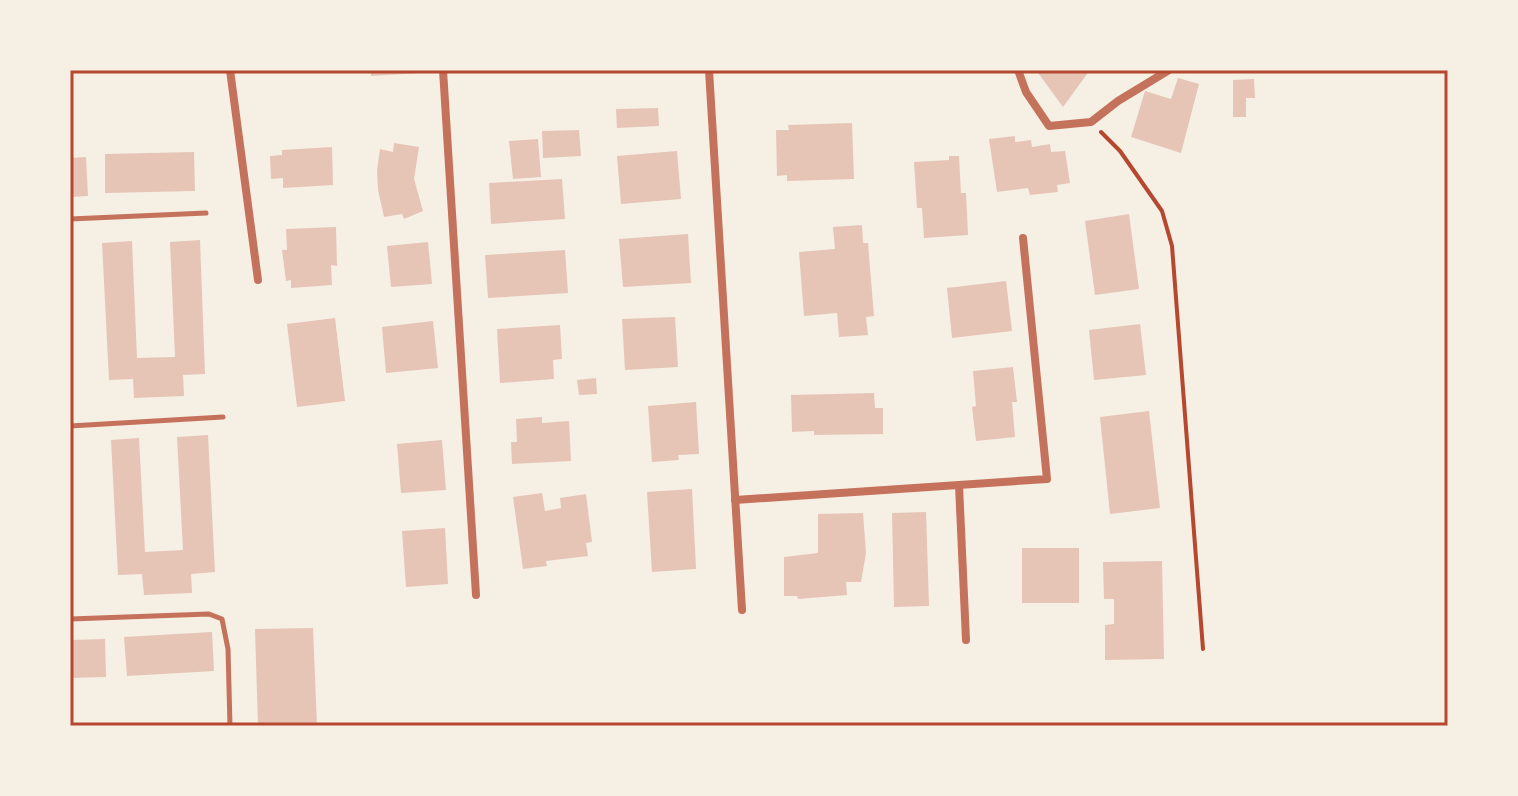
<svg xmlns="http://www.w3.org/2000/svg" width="1518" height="796" viewBox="0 0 1518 796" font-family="Barlow,sans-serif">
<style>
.building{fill:#e6c5b7}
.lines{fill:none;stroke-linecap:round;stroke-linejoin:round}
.path{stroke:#b5482f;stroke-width:4}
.service{stroke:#c5725c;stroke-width:5}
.minor{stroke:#c5725c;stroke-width:8}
.neatline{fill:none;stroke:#b5482f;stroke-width:3}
</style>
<rect width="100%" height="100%" fill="#f6efe4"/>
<g class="building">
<path d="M371 70H419L420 73 371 76Z"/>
<path d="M1036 70H1090L1063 107Z"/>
<path d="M1178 78 1199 84 1181 153 1131 137 1145 91 1171 99Z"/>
<path d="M1254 79 1255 98H1246V117H1233V80Z"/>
<path d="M658 108 659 126 617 128 616 109Z"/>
<path d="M852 123 854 179 787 181V175L777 176 776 130H789L788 125Z"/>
<path d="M579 130 581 156 543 158 542 131Z"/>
<path d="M1015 136V142L1031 140 1032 147 1050 144 1051 152 1065 151 1070 183 1057 185 1058 192 1030 195 1028 188 997 192 989 139Z"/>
<path d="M538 139 541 177 513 179 509 141Z"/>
<path d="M394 143 419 147 414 179 423 211 404 219 402 214 384 217 378 190 377 170 380 149 393 152Z"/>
<path d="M332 147 333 185 283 188V178L271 179 270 156 282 155V150Z"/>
<path d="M677 151 681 199 621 204 617 156Z"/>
<path d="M194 152 195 191 105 193V154Z"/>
<path d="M949 156H959L961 193H966L968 235 924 238 922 208H917L914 162 949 160Z"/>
<path d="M86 157 88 196 70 197V158Z"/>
<path d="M562 179 565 219 491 224 489 183Z"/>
<path d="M1129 214 1139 289 1095 295 1085 221Z"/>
<path d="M862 225 863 243H868L874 316 866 317 868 335 839 337 837 313 804 316 799 252 835 249 833 227Z"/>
<path d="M336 227 337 266 331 265 332 285 291 288V280L286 281 282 250H287L286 229Z"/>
<path d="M688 234 691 283 623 287 619 239Z"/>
<path d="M200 240 205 374 183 375 184 396 134 398 133 379 109 380 102 243 132 241 137 358 175 357 170 242Z"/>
<path d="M428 242 432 284 391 287 387 246Z"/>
<path d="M565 250 568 293 488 298 485 255Z"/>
<path d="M1006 281 1012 331 952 338 947 288Z"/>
<path d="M675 317 678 367 625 370 622 319Z"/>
<path d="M335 318 345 401 297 407 287 324Z"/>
<path d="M433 321 438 368 386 373 382 327Z"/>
<path d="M1140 324 1146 375 1094 380 1089 330Z"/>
<path d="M560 325 562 359 553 360 554 379 500 383 497 329Z"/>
<path d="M1013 367 1017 402H1012L1015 437 976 441 972 407 976 406 973 371Z"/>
<path d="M596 378 597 394 579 395 577 380Z"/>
<path d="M874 393 875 408H883V434L814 435V431L792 432 791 395Z"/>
<path d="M696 402 699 454 678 455 679 460 652 462 648 406Z"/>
<path d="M1149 411 1160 508 1110 514 1100 417Z"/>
<path d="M542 417V423L569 421 571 461 512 464 511 442H517L516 419Z"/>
<path d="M208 435 215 572 191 574 192 593 144 595 142 574 118 575 111 440 139 438 145 552 183 550 177 437Z"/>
<path d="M442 440 446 490 401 493 397 444Z"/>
<path d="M692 489 696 569 652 572 647 492Z"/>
<path d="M542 493 545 511 561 508 560 498 586 494 592 542 586 543 588 556 546 561 547 566 523 569 513 497Z"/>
<path d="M926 512 929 606 894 607 892 513Z"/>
<path d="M863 513 866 553 861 582H846L847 595 798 599 797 596H784V557L818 553V514Z"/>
<path d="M445 528 448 584 406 587 402 531Z"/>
<rect x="1022" y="548" width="57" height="55"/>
<path d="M1162 561 1164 659 1105 660V625L1114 624V599H1104L1103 562Z"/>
<path d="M313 628 317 726H258L255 629Z"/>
<path d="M212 632 214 671 127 676 124 637Z"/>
<path d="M105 639 106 677 70 678V640Z"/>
</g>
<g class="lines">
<path class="path" d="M1101 132 1120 151 1162 211 1172 246 1203 649"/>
<g class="service">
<path d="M70 219 206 213"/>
<path d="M70 426 223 417"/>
<path d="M70 619 209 614 222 619 228 649 230 726"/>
</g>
<g class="minor">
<path d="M230 70 258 280"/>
<path d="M443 70 476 595"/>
<path d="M709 70 742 610"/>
<path d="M1018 70 1026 92 1049 126 1091 122 1118 101 1169 70"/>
<path d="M959 485 966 640"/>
<path d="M735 500 1047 479 1023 238"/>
</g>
</g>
<rect width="1518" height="796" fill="none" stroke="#f6efe4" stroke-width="144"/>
<rect x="72" y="72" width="1374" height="652" class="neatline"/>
</svg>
